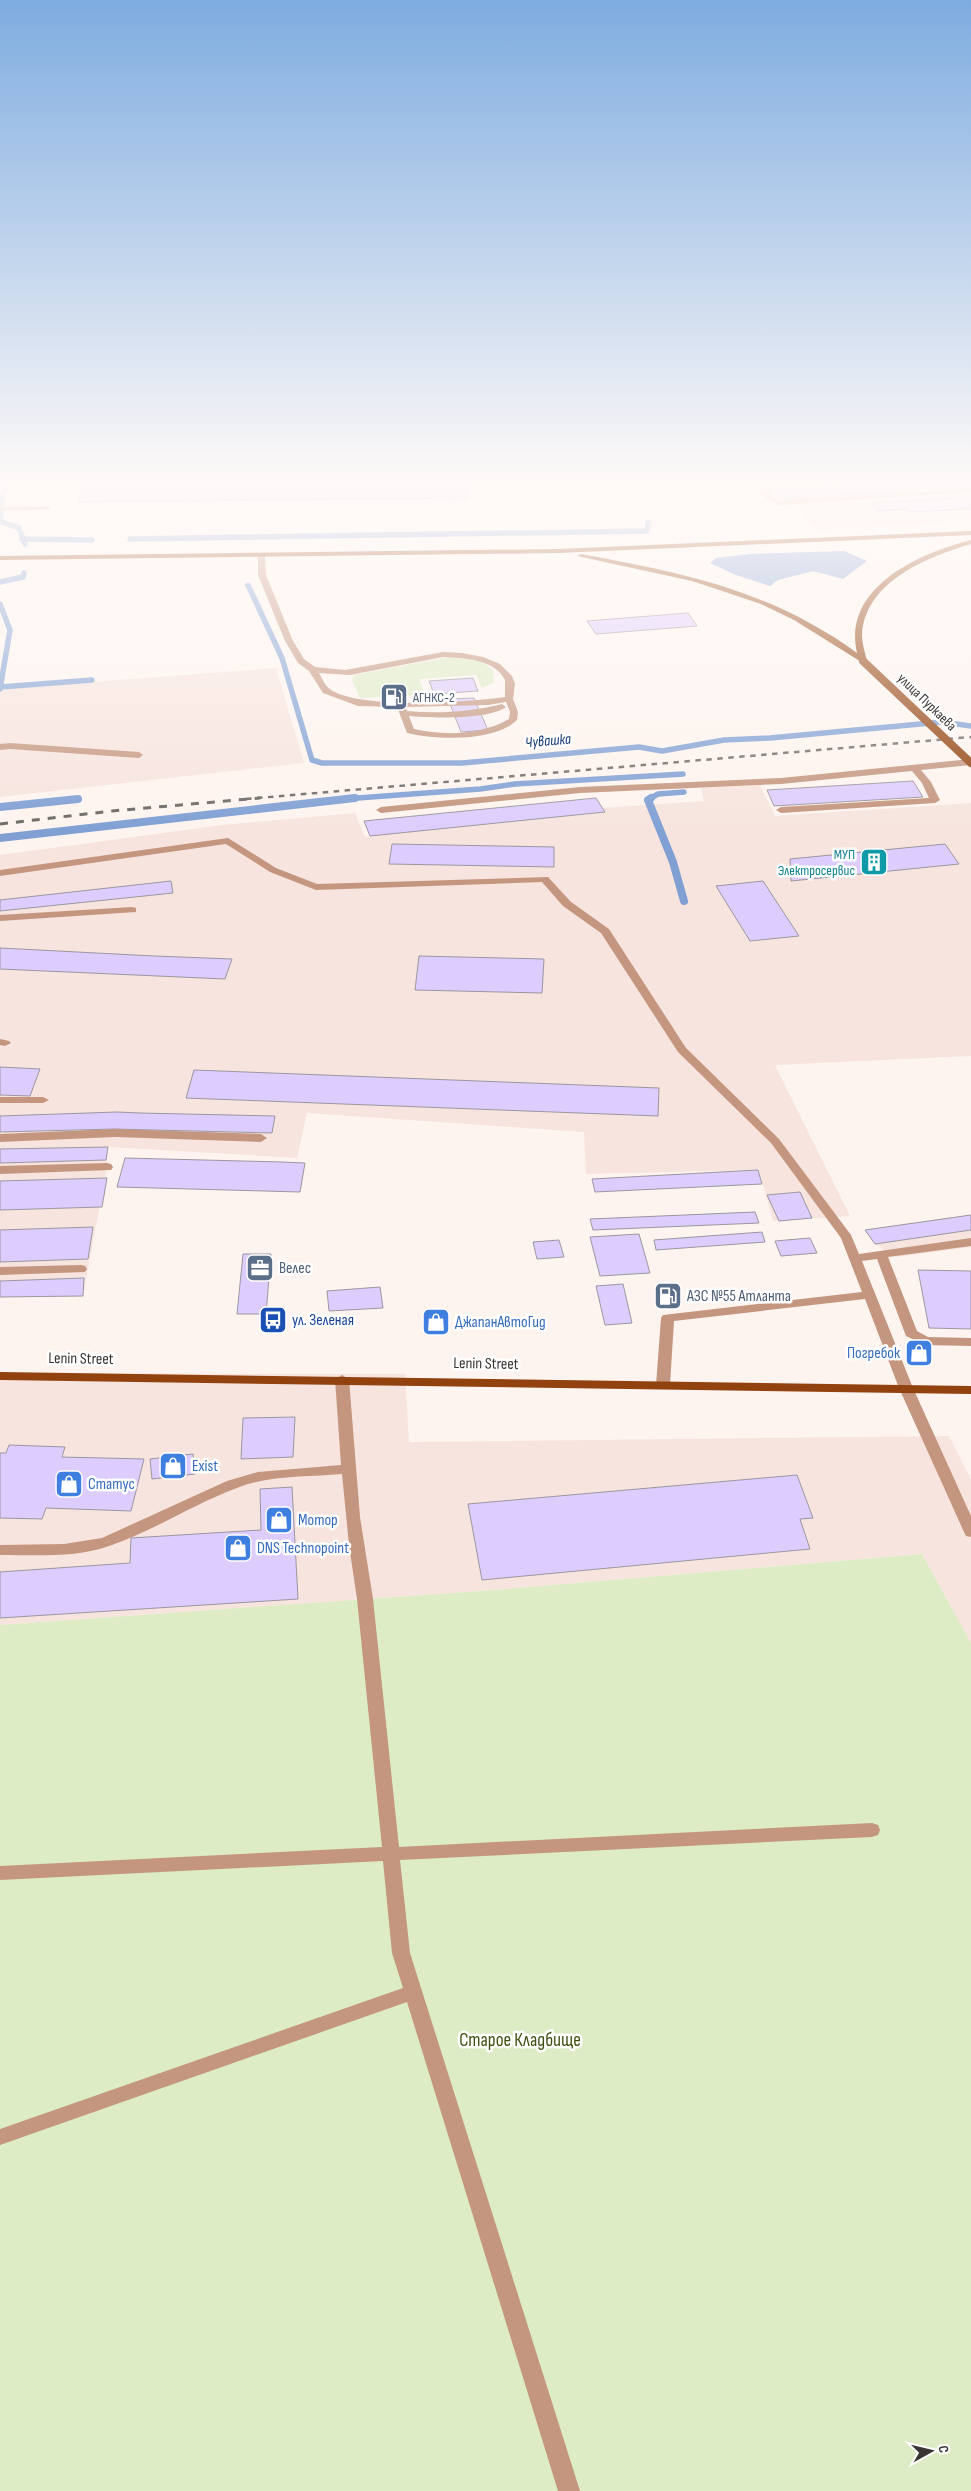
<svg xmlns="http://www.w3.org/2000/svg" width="971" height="2491" viewBox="0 0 971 2491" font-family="'Sofia Sans Condensed',sans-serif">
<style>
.built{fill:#f7e4de}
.green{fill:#ddecc5}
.water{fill:#80a0d4}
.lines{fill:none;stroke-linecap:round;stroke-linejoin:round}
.stream-far1{stroke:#80a0d4;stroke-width:5.5}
.stream{stroke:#80a0d4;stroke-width:8}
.building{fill:#ddcdfe;stroke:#9a97a0}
.minor{fill:#c4967f;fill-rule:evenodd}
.major{fill:#92420f;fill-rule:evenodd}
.rail-far1{stroke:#6e6966;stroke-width:2.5;stroke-dasharray:5.5 5.5;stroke-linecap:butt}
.rail{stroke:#6e6966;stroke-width:3;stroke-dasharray:8 8;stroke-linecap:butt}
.major-bridge{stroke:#92420f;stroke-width:8}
.labels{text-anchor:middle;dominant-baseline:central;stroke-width:5;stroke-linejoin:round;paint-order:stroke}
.far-service-label{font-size:14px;fill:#4e5e75;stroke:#fff;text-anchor:start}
.far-street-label{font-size:14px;fill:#393533;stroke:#fff}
.far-culture-label{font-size:14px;fill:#0d838f;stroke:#fff;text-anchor:end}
.far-water-label{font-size:15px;font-style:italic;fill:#0e3471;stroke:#fff}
.service-label{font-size:16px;fill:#4e5e75;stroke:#fff;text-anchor:start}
.transit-label{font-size:16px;fill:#164399;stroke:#fff;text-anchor:start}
.shop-label{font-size:16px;fill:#366cbe;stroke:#fff;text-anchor:start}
.street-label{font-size:16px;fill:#393533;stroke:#fff}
.near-park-label{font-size:19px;fill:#3d500e;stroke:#fff}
</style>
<rect width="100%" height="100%" fill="#fef4ef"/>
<g class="built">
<path d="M738 483H971V520L817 530 794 505 759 508Z"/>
<path d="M276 668 304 763 0 797V689Z"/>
<path d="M760 785 775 816 971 803V1056L775 1065 850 1216 773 1221 759 1170 586 1174 584 1132 307 1113 297 1158 108 1147 107 1167 83 1296 0 1297V855L222 825 355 813 365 837 604 812 602 808 704 801 701 788Z"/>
<path d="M971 1215V1247L896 1257 875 1244 865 1230Z"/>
<path d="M0 1373 405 1374 409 1442 949 1436 971 1480V1643L922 1554 494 1590 0 1625Z"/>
</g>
<g class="green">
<path d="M449 657 481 661 493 670 494 682 482 688 476 675 419 679 425 695 360 698 352 680 354 675Z"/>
<path d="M922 1554 971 1643V2491H0V1625L494 1590Z"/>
</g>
<path class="water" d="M844 551 867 561 843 579 813 571 778 580 770 586 736 575 710 563 716 558 750 554Z"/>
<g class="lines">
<g class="stream-far1">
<path d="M2 504V496L8 483"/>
<path d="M1 513 0 519 4 523 19 528 25 544"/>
<path d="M22 539 92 540"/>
<path d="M130 539 647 531 648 522"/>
<path d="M0 582 23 577 24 573"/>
<path d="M248 585 282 658 312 760 322 763H462L639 747 662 751 724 740 770 738 942 722 971 726"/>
<path d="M0 604 10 630 0 689"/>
<path d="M0 687 92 680"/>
<path d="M73 799H78"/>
<path d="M344 799 480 789 515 784 683 774"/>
<path d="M649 799 658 794 684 792"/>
</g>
<g class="stream">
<path d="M651 798 648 800 673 862 684 901"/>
<path d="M0 807 78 799"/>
<path d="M0 838 355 798"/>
</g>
</g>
<g class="building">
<path d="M85 483H467L468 498 79 502Z"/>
<path d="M874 483H971V486L785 500 776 490Z"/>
<path d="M971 497V509L912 512 908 509 879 511 872 503Z"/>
<path d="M688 613 697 626 596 634 587 621Z"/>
<path d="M473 678 478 691 434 694 429 681Z"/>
<path d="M474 698 488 730 461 732 448 699Z"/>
<path d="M913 781 923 797 774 806 767 790Z"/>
<path d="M596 798 605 812 370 836 364 821Z"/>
<path d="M392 844 554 847V867L389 864Z"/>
<path d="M945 844 959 864 791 881 790 859Z"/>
<path d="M171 881 173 893 0 911V900Z"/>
<path d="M763 881 799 936 750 941 716 886Z"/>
<path d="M0 948 154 956 232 959 225 979 0 969Z"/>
<path d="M419 956 544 959 542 993 415 990Z"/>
<path d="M0 1067 40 1069 30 1096 0 1095Z"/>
<path d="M194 1070 659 1088 658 1116 186 1098Z"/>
<path d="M117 1112 140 1113 275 1116 272 1133 114 1129 0 1132V1116Z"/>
<path d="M108 1147 106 1160 0 1163V1149Z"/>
<path d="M125 1158 282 1162 305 1163 300 1192 117 1187Z"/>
<path d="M758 1170 762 1184 595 1192 592 1179Z"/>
<path d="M107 1178 102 1207 0 1210V1181Z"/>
<path d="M800 1192 812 1218 779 1221 767 1195Z"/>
<path d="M755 1212 759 1223 593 1230 590 1219Z"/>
<path d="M971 1215V1230L875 1244 865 1230Z"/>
<path d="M93 1227 88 1259 0 1262V1230Z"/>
<path d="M762 1232 765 1242 656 1250 654 1240Z"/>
<path d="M639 1234 650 1273 600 1276 590 1237Z"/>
<path d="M810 1238 817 1253 781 1256 775 1241Z"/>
<path d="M559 1240 564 1257 537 1259 533 1242Z"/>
<path d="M243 1254H271L266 1314H237Z"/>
<path d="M918 1270 971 1271V1329L929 1328Z"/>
<path d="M84 1278 83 1296 0 1297V1281Z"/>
<path d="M623 1284 632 1323 605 1325 596 1286Z"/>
<path d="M380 1287 383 1308 329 1311 327 1291Z"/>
<path d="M295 1417 293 1457 241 1459 243 1418Z"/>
<path d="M9 1445 65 1447 62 1457 144 1459 131 1511 46 1508 42 1519 0 1518V1453H6Z"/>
<path d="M193 1454 195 1474 152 1479 150 1459Z"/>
<path d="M797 1475 813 1518 800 1519 810 1549 482 1580 468 1504Z"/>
<path d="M292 1487 298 1599 0 1618V1572L130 1563 131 1538 261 1530 260 1489Z"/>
</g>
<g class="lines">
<g class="minor">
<path d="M814 483H842L768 493 779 501 971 488V492L778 505 760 494V490L764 488Z"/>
<path d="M49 506 50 508 46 510 0 511V507Z"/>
<path d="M258 554 265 556 266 575 293 641 304 659 315 667 345 670 443 652 462 653 483 657 500 664 512 676 515 684 513 699 518 712 517 720C495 742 436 740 407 733L397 707 358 706 323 693 309 671 298 663 285 641 258 575ZM443 657C463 658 495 659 505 680V697C470 702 357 710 330 689 325 686 322 678 319 673L350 675ZM506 702 510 712 509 719C482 735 444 736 414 729L409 716C430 718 489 720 506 707L502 704C470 712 439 714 407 711L405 707 488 705Z"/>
<path d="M10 743 139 752 143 755 139 758 10 749 0 750V744Z"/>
<path d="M971 759V765L921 770 931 782 940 800 935 803 781 813 776 810 781 807 929 798 922 783 912 771 781 784 580 793 381 813 376 810 381 807 580 787 781 778Z"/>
<path d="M228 838 276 868 317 884 548 877 571 902 609 929 686 1048 779 1139 851 1235 859 1254 971 1238V1246L888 1257 917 1331 928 1337 971 1338V1346L925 1345 906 1336 877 1259 862 1261 913 1388 971 1516V1537L966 1536 964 1532 899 1388 865 1299 674 1321 670 1385 668 1388H658L656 1385 661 1318 663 1315 862 1292 841 1238 771 1143 678 1052 601 933 563 906 542 882 316 890 270 872 226 844 0 876V870Z"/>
<path d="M132 907 136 908V912L0 921V915Z"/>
<path d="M0 1039 9 1041 11 1043 5 1046 0 1045Z"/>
<path d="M0 1097H43L49 1100 43 1103H0Z"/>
<path d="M115 1129 261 1134 267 1138 261 1142 115 1137 0 1142V1134Z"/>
<path d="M107 1163 111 1164 113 1167 111 1170 0 1174V1166Z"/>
<path d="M81 1265 85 1266 87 1269 85 1272 0 1275V1267Z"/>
<path d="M342 1375 349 1379 360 1517 373 1599 399 1847 872 1823 878 1825 880 1830 878 1835 872 1837 400 1860 410 1953 580 2491H558L407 2002 0 2145V2129L403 1988 392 1953 383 1861 0 1880V1866L382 1847 357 1599 349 1545 342 1474C308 1477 269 1475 237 1488 193 1504 154 1531 109 1546 76 1558 35 1555 0 1555V1545L64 1544 102 1538 227 1481 258 1472 341 1465 335 1379Z"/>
</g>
<g class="major">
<path d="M971 531V535L559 553 0 560V556L559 549Z"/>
<path d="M971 540V544C928 557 865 581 862 635 862 643 865 653 867 661L863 663 794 620 761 604 692 581 577 556 581 554C684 573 770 590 857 653 842 587 920 553 971 540Z"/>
<path d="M0 1372 971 1386V1394L0 1380Z"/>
</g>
<path class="rail-far1" d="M246 799 971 737"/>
<path class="rail" d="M0 824 112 811 260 798"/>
<path class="major-bridge" d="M863 661 971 763"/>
</g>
<linearGradient id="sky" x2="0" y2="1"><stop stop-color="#7eace0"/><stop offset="0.58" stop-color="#fffaf8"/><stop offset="1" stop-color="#fffaf8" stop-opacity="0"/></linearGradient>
<rect width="971" height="832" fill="url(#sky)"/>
<defs>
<g id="fuel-square" transform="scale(1.4375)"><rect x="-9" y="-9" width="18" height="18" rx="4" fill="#5c6f8a" stroke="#fff"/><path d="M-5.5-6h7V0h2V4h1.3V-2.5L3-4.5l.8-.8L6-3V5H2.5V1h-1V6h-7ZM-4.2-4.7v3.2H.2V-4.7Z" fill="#fff"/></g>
<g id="building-square" transform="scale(1.4375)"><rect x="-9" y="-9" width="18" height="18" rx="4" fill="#0f9aa8" stroke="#fff"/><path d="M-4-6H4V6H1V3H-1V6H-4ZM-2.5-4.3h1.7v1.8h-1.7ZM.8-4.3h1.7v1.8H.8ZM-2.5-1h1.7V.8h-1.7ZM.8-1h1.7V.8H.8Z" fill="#fff"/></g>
<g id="office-square" transform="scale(1.4375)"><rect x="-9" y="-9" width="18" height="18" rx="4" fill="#5c6f8a" stroke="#fff"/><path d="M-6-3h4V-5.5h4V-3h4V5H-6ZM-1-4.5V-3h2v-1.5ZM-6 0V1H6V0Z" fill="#fff"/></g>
<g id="bus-square" transform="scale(1.4375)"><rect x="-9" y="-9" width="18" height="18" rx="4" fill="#1a4fb4" stroke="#fff"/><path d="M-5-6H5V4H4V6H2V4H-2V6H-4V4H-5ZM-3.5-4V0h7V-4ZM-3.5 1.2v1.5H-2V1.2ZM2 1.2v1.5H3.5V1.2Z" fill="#fff"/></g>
<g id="shop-square" transform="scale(1.4375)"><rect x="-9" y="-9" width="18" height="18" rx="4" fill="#3f7fe0" stroke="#fff"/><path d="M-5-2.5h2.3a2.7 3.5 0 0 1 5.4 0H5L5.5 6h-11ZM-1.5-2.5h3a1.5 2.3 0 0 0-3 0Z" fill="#fff"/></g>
</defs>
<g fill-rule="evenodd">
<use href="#fuel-square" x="394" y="697"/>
<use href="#building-square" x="874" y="862"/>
<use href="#office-square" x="260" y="1268"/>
<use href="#fuel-square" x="668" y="1296"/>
<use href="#bus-square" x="273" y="1320"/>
<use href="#shop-square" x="436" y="1322"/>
<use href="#shop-square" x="919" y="1353"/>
<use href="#shop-square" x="173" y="1466"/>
<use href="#shop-square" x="69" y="1484"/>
<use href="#shop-square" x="279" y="1520"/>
<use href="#shop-square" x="238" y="1548"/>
</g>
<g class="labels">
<g class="far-service-label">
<text x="413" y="697">АГНКС-2</text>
</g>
<g class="far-street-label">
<text transform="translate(927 702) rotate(44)">улица Пуркаева</text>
</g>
<g class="far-culture-label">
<text x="855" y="854">МУП<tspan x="855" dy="16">Электросервис</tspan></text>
</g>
<g class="far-water-label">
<text transform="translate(548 741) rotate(-5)">Чувашка</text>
</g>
<g class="service-label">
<text x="279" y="1268">Велес</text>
<text x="687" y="1296">АЗС №55 Атланта</text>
</g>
<g class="transit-label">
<text x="292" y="1320">ул. Зеленая</text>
</g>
<g class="shop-label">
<text x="455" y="1322">ДжапанАвтоГид</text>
<text x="900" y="1353" text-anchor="end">Погребок</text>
<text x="192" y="1466">Exist</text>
<text x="88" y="1484">Статус</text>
<text x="298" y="1520">Мотор</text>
<text x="257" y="1548">DNS Technopoint</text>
</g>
<g class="street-label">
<text transform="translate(81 1359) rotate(1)">Lenin Street</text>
<text transform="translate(486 1364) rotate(1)">Lenin Street</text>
</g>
<g class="near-park-label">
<text x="520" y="2040">Старое Кладбище</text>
</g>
</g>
<g transform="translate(931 2451) rotate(82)" stroke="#ffffff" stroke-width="4" paint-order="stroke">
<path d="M0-4L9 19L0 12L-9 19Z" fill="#393533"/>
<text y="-8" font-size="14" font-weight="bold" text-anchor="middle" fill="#393533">С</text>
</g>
</svg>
